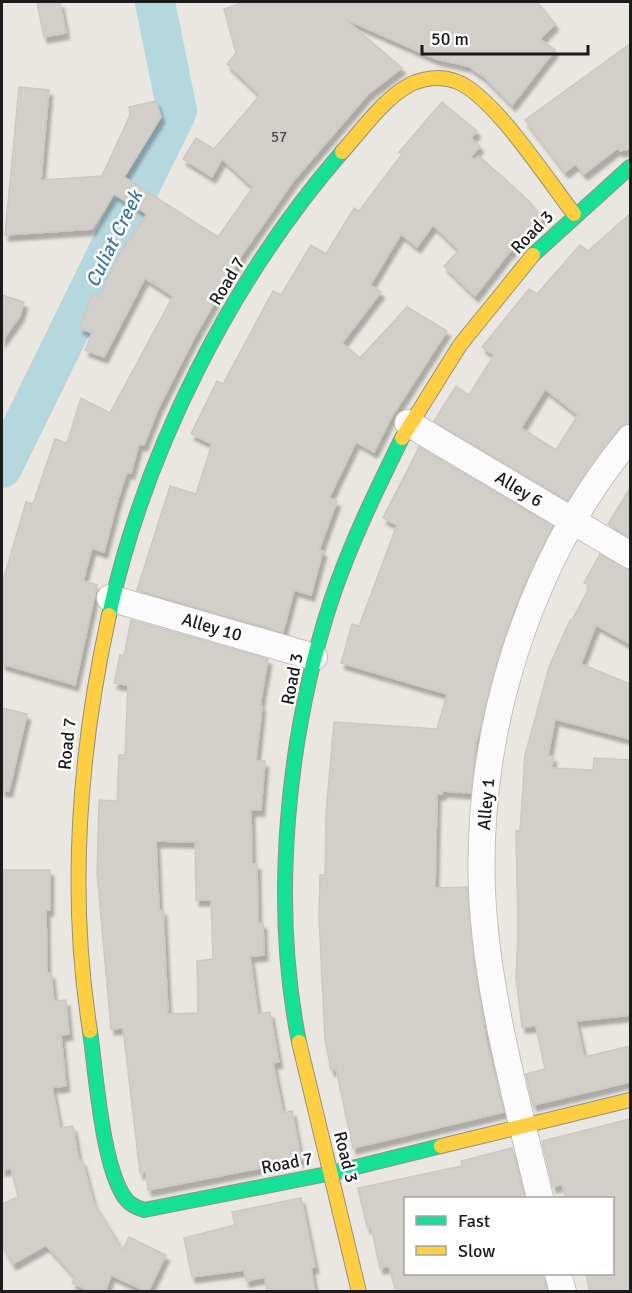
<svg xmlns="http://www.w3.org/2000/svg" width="632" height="1293" viewBox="0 0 632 1293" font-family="Signika,sans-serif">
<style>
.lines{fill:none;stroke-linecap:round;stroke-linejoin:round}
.river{stroke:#b5d7de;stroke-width:40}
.building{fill:#d2cfcb;stroke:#cdc8c4;stroke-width:1.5;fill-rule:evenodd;filter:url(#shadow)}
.street-casing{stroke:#c2c1bf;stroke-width:28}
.fast-casing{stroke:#92927b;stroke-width:16}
.slow-casing{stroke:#92927b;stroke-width:16}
.street{stroke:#fcfbfb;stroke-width:26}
.fast{stroke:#16e098;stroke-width:14}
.slow{stroke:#ffcf43;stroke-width:14}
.labels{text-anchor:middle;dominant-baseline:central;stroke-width:5;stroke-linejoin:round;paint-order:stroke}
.number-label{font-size:15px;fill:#494847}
.street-label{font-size:18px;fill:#1b1b1b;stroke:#fff}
.water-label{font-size:20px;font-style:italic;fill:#4377a3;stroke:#fff}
</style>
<defs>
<filter id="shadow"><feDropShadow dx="3.5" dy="6" stdDeviation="1.5" flood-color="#0004"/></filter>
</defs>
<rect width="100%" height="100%" fill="#eae7e2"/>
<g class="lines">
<path class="river" d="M2 468 177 111 155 2"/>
</g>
<g class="building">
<path d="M37 2H60L66 33 44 37Z"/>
<path d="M244 2H537L555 24 540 39 555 50 512 105 484 77 468 66 436 59 345 19 402 68 368 94 294 180 243 253 194 338 158 409 144 445 139 444 131 473 127 472 118 499 104 552 92 548 83 581 97 585 75 685 2 664V584L26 502 33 504 55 439 67 443 81 398 110 413 173 296 145 278 104 357 85 350 92 333 80 328 92 294 99 297 118 256 147 214 114 194 92 229 5 235 19 87 49 90 41 180 102 176 130 115 129 107 156 101 161 117 124 177 218 237 253 187 222 159 212 177 183 159 196 138 214 149 260 95 227 64 236 53 224 9Z"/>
<path d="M630 44V149L620 151 618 148 584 174 576 164 565 172 525 120Z"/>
<path d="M442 102 477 131 471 138 480 146 471 157 474 160 479 156 529 201 543 218 507 255 475 296 444 266 459 250 433 225 417 247 401 234 370 285 381 292 342 343 360 358 407 307 447 331 392 416 374 452 356 442 329 498 337 501 319 550 323 551 311 595 294 590 283 632 137 590 170 486 196 494 212 444 191 434 217 381 223 384 273 291 281 295 311 245 326 254 354 208 359 211 402 154 399 152Z"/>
<path d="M630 214V423L618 429 568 501 434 421 456 386 469 395 494 355 482 347 529 289 537 294 580 245 588 251ZM545 389 578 415 556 450 521 428Z"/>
<path d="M2 295 24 302 20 316 2 341Z"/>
<path d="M419 447 553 526 523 587 501 647 476 743 471 793 443 791 442 794H437L435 888 467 887 475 970 487 1045 504 1112 353 1148 336 1069 331 1070 325 1039 319 918 320 875H325L326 813 334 722 437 729 447 694 341 663 352 624 359 626 397 525 383 518Z"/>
<path d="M630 488V538L608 524Z"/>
<path d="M600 554 630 570V644L596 625 581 664 630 684V739L555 719 548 756H553L552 768 593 770 594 758 630 760V1015L576 1021 584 1057 630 1046V1082L533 1105 526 1074 545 1069 536 1026 522 1027 516 977 518 931 516 831H520L525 755 549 667 570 620H572L590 586 584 583Z"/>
<path d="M131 620 268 659 260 706H262L256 761H265L261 810H251L252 864H257L258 923H263L264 955 250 956 258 1014 270 1012 279 1062 273 1063 283 1113 292 1111 301 1160 148 1190 146 1172 140 1173 123 1028 111 1029 97 873 99 800 117 801 119 755H125L128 685 114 683 120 655 124 656ZM156 841 195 842 196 900H211L213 959 197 961 198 1013 168 1014 163 910H159Z"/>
<path d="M2 708 27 714 9 791 2 790Z"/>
<path d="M2 870H50V910H46L47 974 51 973 54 1001 66 1000 69 1034 61 1035 66 1086 52 1087 60 1128 73 1126 79 1161 82 1160 93 1202 123 1250 129 1237 166 1255 148 1292 111 1275 105 1292H92L72 1283 75 1277 46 1245 13 1264 2 1245V1204L18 1197 11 1168 2 1170Z"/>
<path d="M630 1119V1292H590L586 1274H612V1198H566L562 1184 553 1187 542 1141Z"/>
<path d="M512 1148 525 1198H405V1274H543L547 1292H396L389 1266 380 1268 371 1226 367 1227 358 1188 462 1166 461 1161Z"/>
<path d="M301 1198 315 1267 311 1268 315 1292H267L265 1277 246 1281 244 1270 192 1277 184 1238 235 1225 232 1212Z"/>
</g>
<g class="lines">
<g class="street-casing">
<g id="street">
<path d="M408 423 630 555"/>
<path d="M110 598 314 657"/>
<path d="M540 1198C517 1101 486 991 482 890 476 731 528 561 630 438"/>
<path d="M558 1274 563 1292"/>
</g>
</g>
<g class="fast-casing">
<g id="fast">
<path d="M533 255 630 167"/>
<path d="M109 615C145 450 232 279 342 152"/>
<path d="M90 1031C96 1073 102 1166 125 1198 130 1205 136 1207 144 1210L332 1173 441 1146"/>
<path d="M299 1042C271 902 287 736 331 601 350 544 376 491 402 438"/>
</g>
</g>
<g class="slow-casing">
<g id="slow">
<path d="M342 152C363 129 383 99 411 84 425 78 441 76 455 81 492 93 549 182 574 214"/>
<path d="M402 438 460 345 533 255"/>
<path d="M90 1031C68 892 79 752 109 615"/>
<path d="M299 1042 359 1292"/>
<path d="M441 1146 630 1100"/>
</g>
</g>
<use href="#street" class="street"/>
<use href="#fast" class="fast"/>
<use href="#slow" class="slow"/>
</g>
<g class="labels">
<g class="number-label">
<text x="279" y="137">57</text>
</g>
<g class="street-label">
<text transform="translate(532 232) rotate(-46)">Road 3</text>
<text transform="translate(227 281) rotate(-59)">Road 7</text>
<text transform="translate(519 489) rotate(31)">Alley 6</text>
<text transform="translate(212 627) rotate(16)">Alley 10</text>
<text transform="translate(292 679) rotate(-79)">Road 3</text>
<text transform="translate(67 744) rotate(-84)">Road 7</text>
<text transform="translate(486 804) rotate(-85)">Alley 1</text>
<text transform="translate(346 1157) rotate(76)">Road 3</text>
<text transform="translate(287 1163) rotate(-11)">Road 7</text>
</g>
<g class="water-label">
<text transform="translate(114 239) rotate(-64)">Culiat Creek</text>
</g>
</g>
<rect width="632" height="1293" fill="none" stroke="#1b1b1b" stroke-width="6"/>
<rect x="404" y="1197" width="210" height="78" fill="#ffffff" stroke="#a4a4a4" stroke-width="1.5"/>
<rect x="416" y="1216" width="30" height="9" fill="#16e098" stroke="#a4a4a4" stroke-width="1.5"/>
<text x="458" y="1227" font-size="18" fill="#1b1b1b">Fast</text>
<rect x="416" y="1246" width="30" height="9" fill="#ffcf43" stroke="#a4a4a4" stroke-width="1.5"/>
<text x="458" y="1257" font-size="18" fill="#1b1b1b">Slow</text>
<path d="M422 45v9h166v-9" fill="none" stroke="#1b1b1b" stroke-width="3"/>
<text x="431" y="45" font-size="18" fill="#1b1b1b" stroke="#ffffff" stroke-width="4.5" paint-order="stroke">50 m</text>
</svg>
